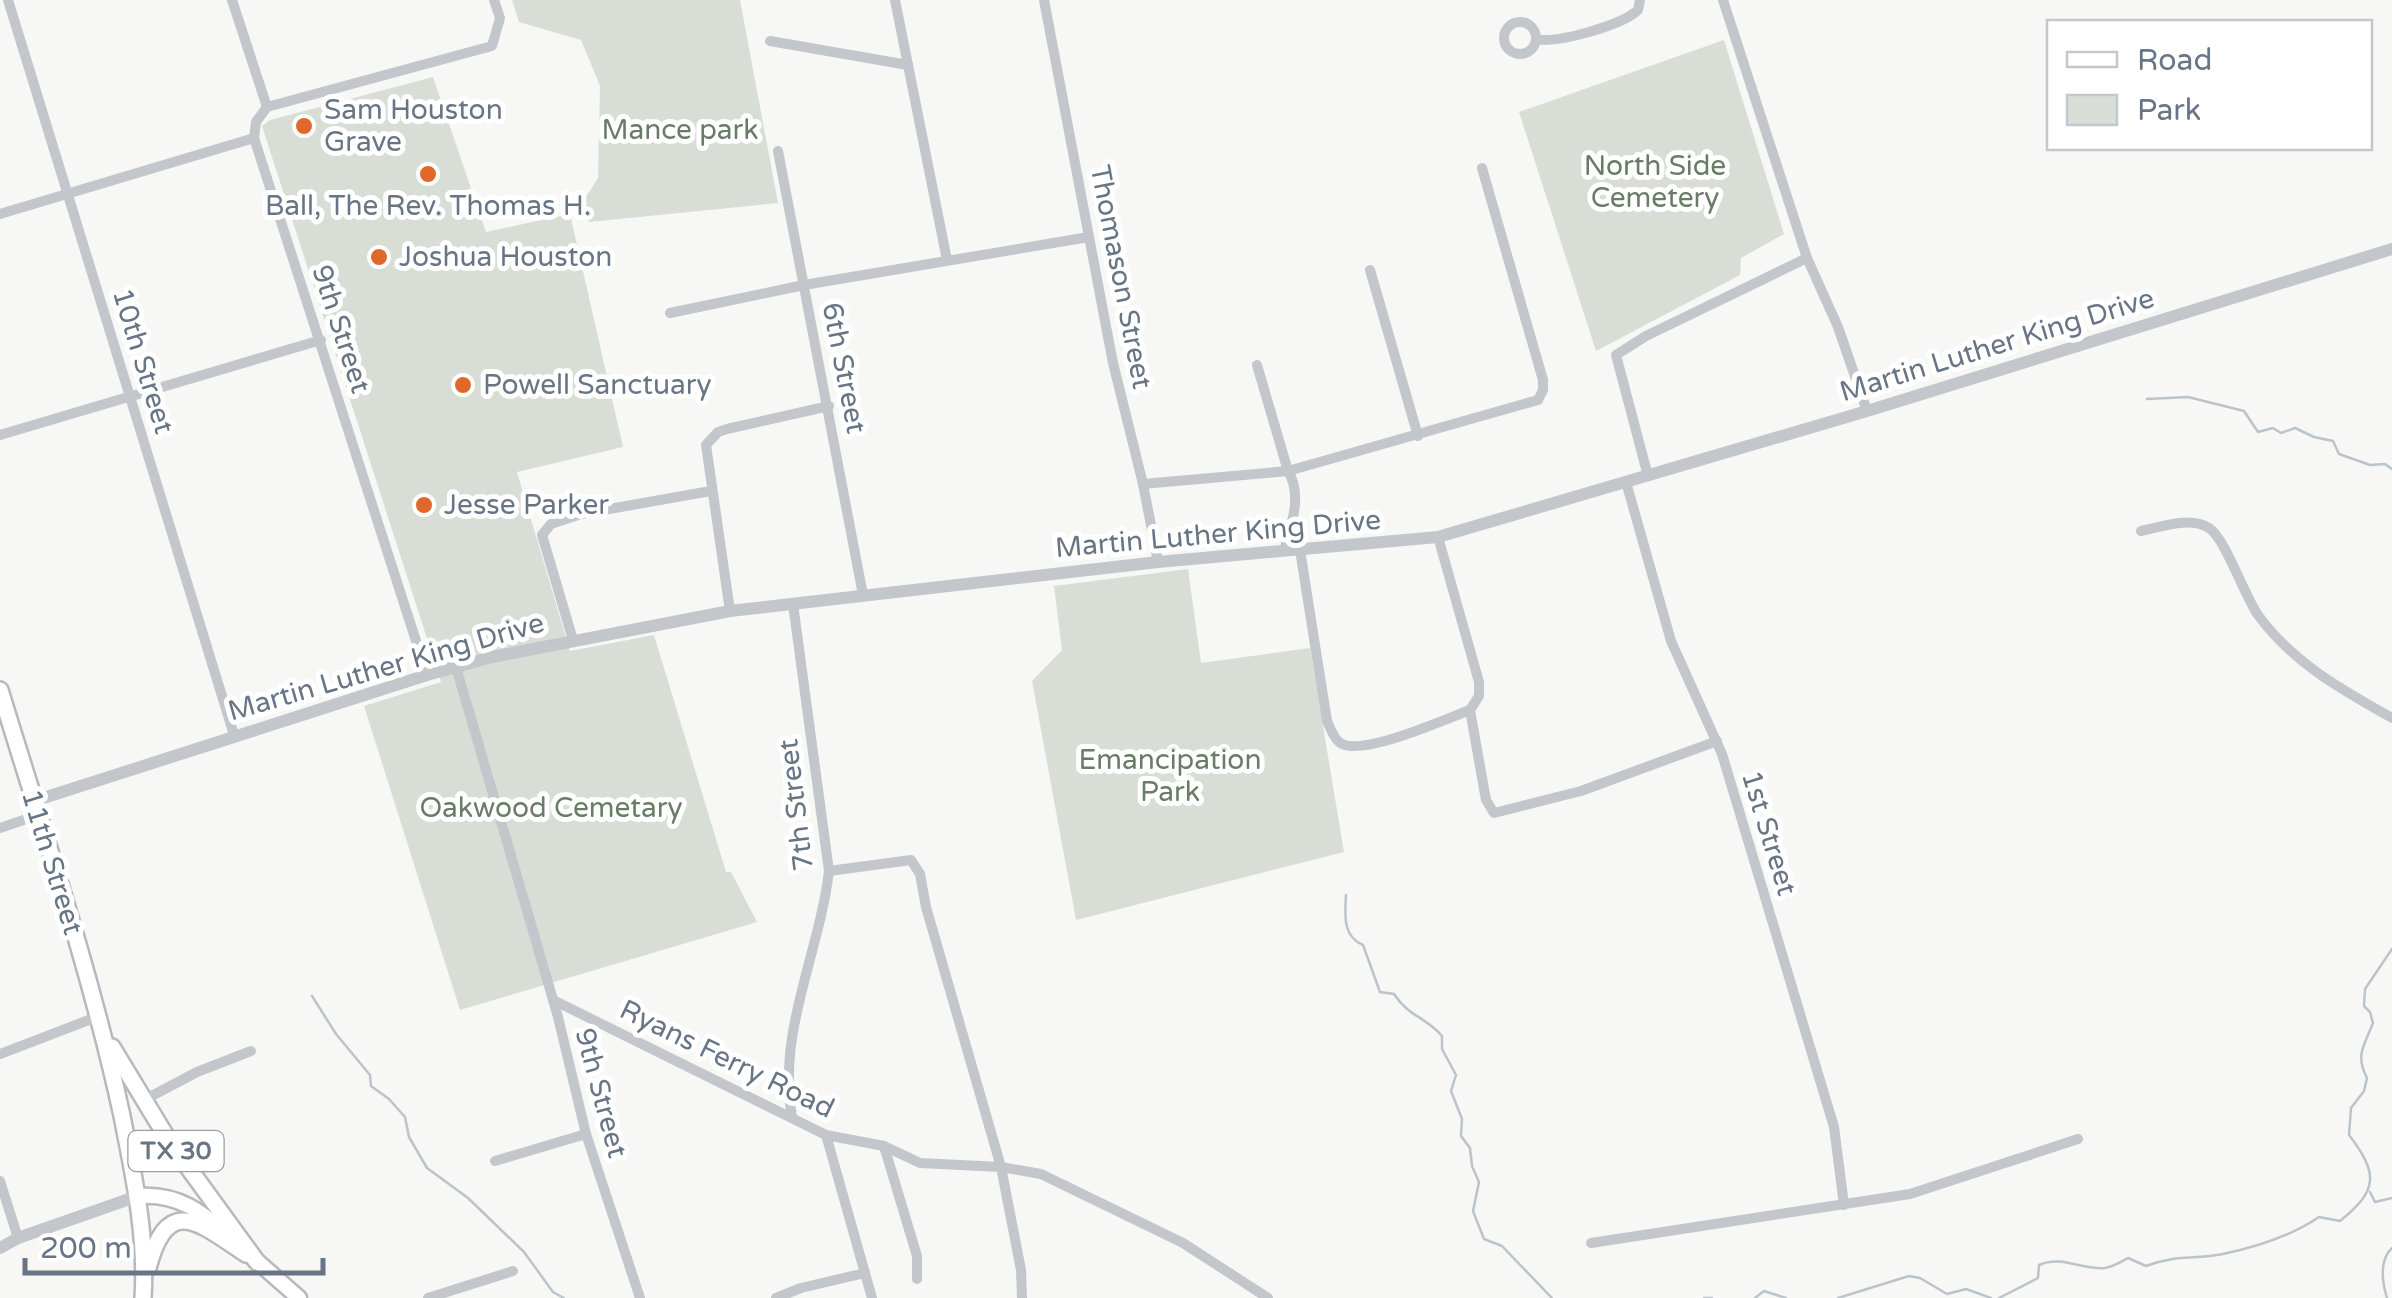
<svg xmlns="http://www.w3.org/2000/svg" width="2392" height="1298" viewBox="0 0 2392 1298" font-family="'Varela Round',sans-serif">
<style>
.green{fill:#d8ded6}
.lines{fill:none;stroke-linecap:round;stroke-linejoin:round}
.stream{stroke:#bbc4ca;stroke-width:2.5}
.secondary-casing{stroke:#b5babf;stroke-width:19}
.primary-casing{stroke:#b6babe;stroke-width:20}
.minor{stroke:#c3c6ca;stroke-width:10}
.tertiary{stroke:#c3c6ca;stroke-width:12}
.secondary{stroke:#fff;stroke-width:14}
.primary{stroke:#fff;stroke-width:15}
.poi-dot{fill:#e1682b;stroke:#fff;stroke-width:4}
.labels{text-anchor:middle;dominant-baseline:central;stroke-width:10;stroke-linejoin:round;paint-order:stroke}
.shield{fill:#fff;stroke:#959eaa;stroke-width:2.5}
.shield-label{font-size:25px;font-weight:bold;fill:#677585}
.poi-label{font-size:28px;fill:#677585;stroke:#fff;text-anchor:start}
.park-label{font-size:28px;fill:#687c66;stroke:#fff}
.street-label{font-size:28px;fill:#677585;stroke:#fff}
</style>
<rect width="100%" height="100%" fill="#f7f7f5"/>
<g class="green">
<path d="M512 0H740L778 203 589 222 582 203 598 178 600 86 581 40 519 22Z"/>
<path d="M1724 40 1784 234 1741 258 1740 275 1596 351 1519 112Z"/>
<path d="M433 77 486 232 570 214 623 447 517 472 570 651 654 635 726 872H731L757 922 460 1010 364 706 441 682 262 126 270 120Z"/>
<path d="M1188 569 1201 663 1310 648 1344 852 1076 920 1032 681 1062 650 1054 586Z"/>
</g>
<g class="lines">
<g class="stream">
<path d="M2147 399 2188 397 2244 411 2258 432 2273 428 2281 433 2295 428 2314 437 2333 441 2339 454 2370 465 2385 464 2392 469"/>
<path d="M1346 895C1345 914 1342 936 1363 945L1380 992 1394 994C1409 1017 1426 1017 1442 1036V1049L1456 1075 1451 1091 1462 1119 1461 1136 1470 1148 1472 1166 1479 1182 1473 1211 1484 1239 1502 1246 1552 1298"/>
<path d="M312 996 336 1034 370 1075 371 1086 389 1099 405 1117 409 1137 427 1168 468 1198 524 1252 553 1292 564 1298"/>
<path d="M2370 1192 2375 1202 2392 1198"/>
<path d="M1704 1298H1712"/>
<path d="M1755 1298 1764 1291 1786 1298"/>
<path d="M1838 1298 1909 1276 1920 1278 1947 1294 1966 1289 1991 1298"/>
<path d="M1999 1298 2038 1278 2039 1265C2062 1255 2081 1270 2105 1268 2113 1267 2121 1262 2128 1258L2146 1266C2178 1254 2194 1260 2223 1254 2257 1247 2291 1236 2319 1217L2340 1221C2379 1190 2378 1173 2349 1135L2351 1108 2364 1091 2367 1078C2355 1055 2364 1046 2373 1023L2370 1012 2364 1006 2365 989 2392 949"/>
<path d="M2387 1298C2382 1282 2379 1260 2392 1248"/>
</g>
<g class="secondary-casing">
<g id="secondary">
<path d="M138 1196C179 1193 202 1212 231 1238"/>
<path d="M250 1255 299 1298"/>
</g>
</g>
<g class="primary-casing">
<g id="primary">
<path d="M0 690C43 831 91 972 122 1116 134 1177 147 1236 143 1298"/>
<path d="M112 1047 169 1141 257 1262"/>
<path d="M148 1268C168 1192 200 1224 246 1254"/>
</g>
</g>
<g class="minor">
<path d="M8 0 234 735"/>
<path d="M232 0 267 107 256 122 254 138 427 675"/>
<path d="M895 0 947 260"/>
<path d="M1044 0 1113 363 1143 484 1158 562"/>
<path d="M1723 0 1807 258 1838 327 1867 411"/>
<circle cx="1520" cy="38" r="16"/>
<path d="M1536 39C1557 44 1622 25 1638 10L1640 0"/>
<path d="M770 41 908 65"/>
<path d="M267 107 492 46 500 18 494 0"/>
<path d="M778 151 863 595"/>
<path d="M0 214 254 138"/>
<path d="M1370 270 1418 436"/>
<path d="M670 313 804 285 1089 237"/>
<path d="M1257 365 1288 471C1303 495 1291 526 1284 551"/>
<path d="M0 435 321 340"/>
<path d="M1648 476 1616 355 1646 336 1807 258"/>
<path d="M1626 482 1671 641 1722 754 1834 1127 1844 1205"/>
<path d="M1143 484 1288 471 1538 400 1543 390V380L1482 168"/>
<path d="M2141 531C2161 527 2190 516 2209 528 2225 538 2244 595 2258 615 2293 663 2342 690 2392 718"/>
<path d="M1438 537 1479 682V696L1470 710 1486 800 1494 813 1581 791 1717 741"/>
<path d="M1300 550 1327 721C1330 727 1333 737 1339 742 1358 759 1445 719 1470 710"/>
<path d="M730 611 706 445 718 432 727 429 829 406"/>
<path d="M573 640 542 535 551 524 581 514 711 491"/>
<path d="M456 667 558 1017 586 1134 640 1298"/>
<path d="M0 828 38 815"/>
<path d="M829 871 911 860 920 874 926 907 1001 1167 1021 1270 1022 1298"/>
<path d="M553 1000 826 1135 884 1146 920 1163 1001 1167 1041 1174 1183 1243 1268 1298"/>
<path d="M0 1054 99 1016"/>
<path d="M144 1100 197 1072 251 1051"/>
<path d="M792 1117C777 1031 819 955 829 871L793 604"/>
<path d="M826 1135 872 1298"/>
<path d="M884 1146 917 1256V1279"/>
<path d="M495 1161 586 1134"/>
<path d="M0 1181 18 1238"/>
<path d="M1591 1243 1910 1194 2078 1139"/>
<path d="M428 1298 513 1271"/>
<path d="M776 1298 801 1288 865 1273"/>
</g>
<g class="tertiary">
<path d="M34 801 427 675 492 657 730 611 1158 562 1438 537 1867 411 2392 249"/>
<path d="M0 1248 18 1238 138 1196"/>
</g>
<use href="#secondary" class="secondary"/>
<use href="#primary" class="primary"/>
</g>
<g class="poi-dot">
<circle cx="304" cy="126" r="10"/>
<circle cx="428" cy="174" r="10"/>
<circle cx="379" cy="257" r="10"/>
<circle cx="463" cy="385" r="10"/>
<circle cx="424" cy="505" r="10"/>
</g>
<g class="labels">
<rect class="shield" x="128.5" y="1131" width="95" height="40" rx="8"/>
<g class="shield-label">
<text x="176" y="1151">TX 30</text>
</g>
<g class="poi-label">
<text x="324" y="110">Sam Houston<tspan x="324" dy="32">Grave</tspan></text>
<text x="428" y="206" text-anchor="middle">Ball, The Rev. Thomas H.</text>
<text x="399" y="257">Joshua Houston</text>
<text x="483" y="385">Powell Sanctuary</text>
<text x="444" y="505">Jesse Parker</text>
</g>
<g class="park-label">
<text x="680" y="130">Mance park</text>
<text x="1655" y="166">North Side<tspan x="1655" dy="32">Cemetery</tspan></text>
<text x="1170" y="760">Emancipation<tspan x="1170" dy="32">Park</tspan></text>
<text x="551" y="808">Oakwood Cemetary</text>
</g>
<g class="street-label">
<text transform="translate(1121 277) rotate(79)">Thomason Street</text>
<text transform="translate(341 329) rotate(72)">9th Street</text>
<text transform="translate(1997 345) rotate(-17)">Martin Luther King Drive</text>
<text transform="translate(143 361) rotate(73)">10th Street</text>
<text transform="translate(844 368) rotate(79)">6th Street</text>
<text transform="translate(1218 534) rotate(-5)">Martin Luther King Drive</text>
<text transform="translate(386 667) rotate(-16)">Martin Luther King Drive</text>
<text transform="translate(796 805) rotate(-97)">7th Street</text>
<text transform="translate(1769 833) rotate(73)">1st Street</text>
<text transform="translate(52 862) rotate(73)">11th Street</text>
<text transform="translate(727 1059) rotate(26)">Ryans Ferry Road</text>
<text transform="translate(601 1093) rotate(75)">9th Street</text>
</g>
</g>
<rect x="2047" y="20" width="325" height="130" fill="#ffffff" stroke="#c2c8ce" stroke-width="2.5"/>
<rect x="2067" y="52" width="50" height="15" fill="#ffffff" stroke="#c2c8ce" stroke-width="2.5"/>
<text x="2137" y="70" font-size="30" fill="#677585">Road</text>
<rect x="2067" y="95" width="50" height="30" fill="#d8ded6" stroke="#c2c8ce" stroke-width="2.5"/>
<text x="2137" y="120" font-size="30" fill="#677585">Park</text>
<path d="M25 1258v15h298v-15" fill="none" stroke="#677585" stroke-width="5"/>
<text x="40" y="1258" font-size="30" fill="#677585" stroke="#ffffff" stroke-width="8" paint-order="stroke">200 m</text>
</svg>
